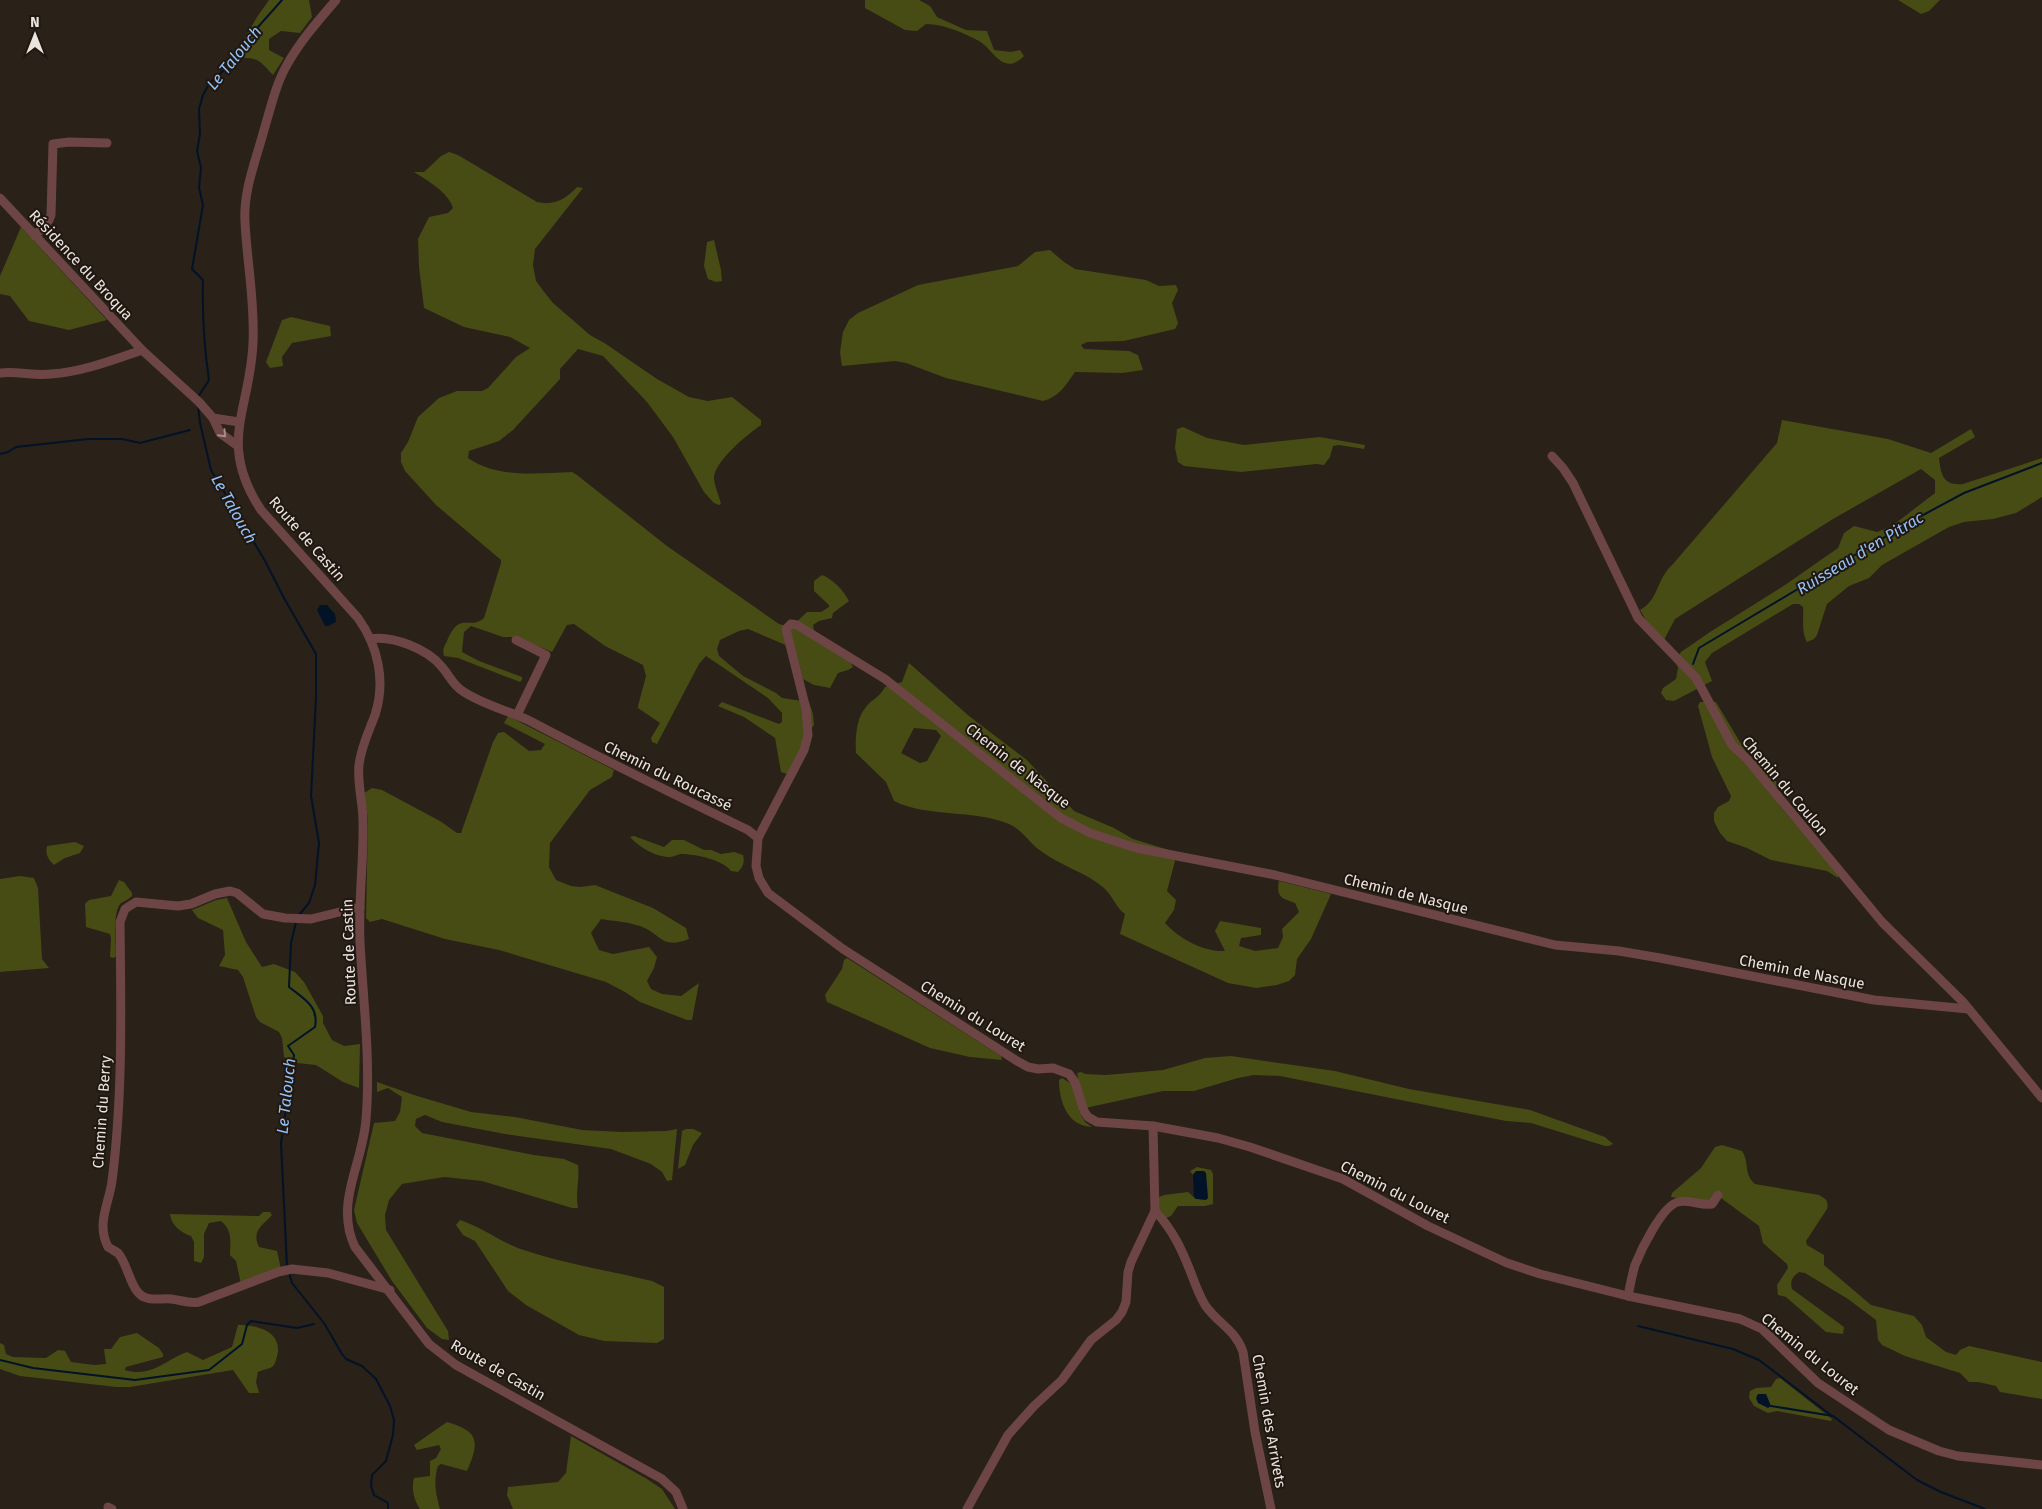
<svg xmlns="http://www.w3.org/2000/svg" width="2042" height="1509" viewBox="0 0 2042 1509" font-family="'Fira Sans',sans-serif">
<style>
.forest{fill:#474b14;fill-rule:evenodd}
.water{fill:#021328}
.lines{fill:none;stroke-linecap:round;stroke-linejoin:round}
.stream{stroke:#021328;stroke-width:2}
.minor{stroke:#6d4544;stroke-width:9}
.oneway{stroke:#a58d8a}
.labels{text-anchor:middle;dominant-baseline:central;stroke-width:4;stroke-linejoin:round;paint-order:stroke}
.street-label{font-size:15px;fill:#eae4df;stroke:#201710}
.water-label{font-size:16px;font-style:italic;fill:#92c2f9;stroke:#201710}
</style>
<rect width="100%" height="100%" fill="#2a2119"/>
<g class="forest">
<path d="M269 0H309L312 17 300 33 281 31 269 39V50L284 58 273 75C256 57 258 58 233 58L257 17Z"/>
<path d="M865 0H919L930 6 937 17 966 30 987 31 994 50 1011 52 1020 50 1024 56C1003 77 994 50 979 41 964 33 943 24 926 24L917 31 905 30 865 8Z"/>
<path d="M1898 0H1940L1929 11 1921 14Z"/>
<path d="M449 152 458 155 537 202C554 206 566 199 577 187L583 188 535 249 533 265 536 281 545 293 553 303 590 335 606 344 657 379 689 397 708 401 732 397 761 420V425C747 435 716 460 714 477 714 485 719 496 721 504L719 505 714 503 704 492 673 437 647 402 603 356 578 349 560 369V379L513 430 499 441 469 451 468 458C498 479 537 473 572 472L577 475 667 546 779 624 791 627 807 612H821L829 607V605L814 591V581L822 575C834 580 843 590 849 601L833 613 832 618 819 621 813 625 814 631C829 640 846 650 853 667L848 670 838 673 830 688 814 685 803 679 795 649 748 629 739 631 720 640 717 649 719 656 743 676 776 693 782 698 809 702 813 714 814 725 805 737 800 754 787 774 781 772 775 738 744 717 718 706 722 702 779 724 782 722V713L768 698 706 656 699 664 657 744 652 742 651 738 660 723 638 708V706L646 676 643 665 605 646 574 624 567 625 552 652 516 637H503L471 626 464 632 462 652 479 661 522 677V680L520 682 458 658 444 656C442 650 444 647 447 641 460 610 468 631 484 618L501 563V560L436 505 405 471 401 462V453L408 442 418 417 439 398 457 391H482L488 388 516 357 530 348 510 337 464 327 424 308 419 267 418 239 429 217 448 213 453 208C448 192 428 181 414 172H424L441 156Z"/>
<path d="M21 227 107 320 69 330 29 321 10 296 0 294V276Z"/>
<path d="M714 240 721 270 722 281 716 282 708 279 704 266 707 242Z"/>
<path d="M1050 250 1064 262 1075 269 1146 280 1159 286 1176 285 1178 290 1172 303 1178 323 1175 329 1124 341 1087 342 1081 345 1084 349 1129 351 1138 355 1143 370 1122 373 1075 372C1066 385 1059 397 1043 401L946 378 906 363 895 361 842 366 840 352 843 332 849 320 858 313 918 285 1018 266 1035 252Z"/>
<path d="M291 317 330 326 331 336 292 343 282 357 283 366 270 368 266 362 282 320Z"/>
<path d="M1782 420 1888 439 1931 453 1971 429 1975 437 1939 458C1941 475 1943 486 1963 484L2042 458V497L2016 513 1993 519 1964 522 1949 527 1882 565 1869 578 1849 586 1827 604 1817 635 1814 639 1807 642C1801 630 1804 620 1803 607L1799 604H1793L1712 653 1705 662 1712 681 1674 701 1666 700 1661 693 1663 688 1676 679 1678 668 1675 661 1681 652 1710 632 1785 585 1838 548 1844 533 1854 526 1877 532 1892 526 1935 493V480L1921 469 1833 519 1675 619 1664 640 1649 625 1640 610C1659 600 1656 579 1673 564L1777 443Z"/>
<path d="M1183 427 1207 438 1244 445 1320 437 1365 445 1364 449 1339 445 1333 446 1330 457 1324 465 1316 464 1241 472 1184 466 1178 462 1175 448 1177 429Z"/>
<path d="M909 663 969 716 1027 760 1074 811 1114 828 1133 839 1169 850 1175 861 1167 891 1176 900 1174 910 1165 923C1180 939 1203 952 1225 951L1215 931 1220 921 1261 928V935L1241 938 1239 946 1255 951 1278 948 1283 937 1282 929 1299 912 1295 903C1281 898 1276 897 1279 881L1331 894 1311 939 1297 959 1295 975 1289 981 1277 985 1256 988 1228 983 1120 934 1125 914C1116 908 1113 896 1104 888 1086 872 1060 866 1041 851 1029 843 1023 830 1009 824 973 809 929 818 894 801L886 782 856 753C855 739 856 718 866 707 873 698 878 699 885 687L902 682ZM914 728 936 730 941 736 927 761 920 763 901 753Z"/>
<path d="M1700 702H1716L1746 752 1776 781 1779 805 1838 874V878L1827 871 1771 860 1747 848 1727 841 1720 833 1714 821V813L1718 807 1729 801 1731 796 1712 757 1698 706Z"/>
<path d="M508 716 614 770 612 777 590 790 550 843 549 867 556 880 571 886 581 887 595 885 653 908 686 928 689 939C661 950 662 934 640 926 628 922 614 921 601 919L591 933 599 950 613 954 649 947 657 957 654 968 647 981 651 989 662 994 681 996 699 983 692 1020H687L640 1002 625 992 606 982 499 950 445 939 382 919 370 922 366 918 368 819 364 793 372 788 382 790 440 821 457 833H461L493 742 498 733 504 732 529 751 541 750 545 744 504 723Z"/>
<path d="M634 836 664 847 672 840H684L704 850H711L721 854 734 852 743 855C745 862 743 867 738 872L731 871C723 860 696 854 681 854 678 854 674 857 670 857 655 857 639 847 630 837Z"/>
<path d="M75 842 84 846 80 853 65 858 54 865C48 859 45 854 47 846Z"/>
<path d="M20 876 34 878 38 888 42 959 49 968 0 972V879Z"/>
<path d="M119 880 124 882 132 893V896C129 899 125 901 121 903 112 912 116 944 116 956L114 958 110 957 111 939 110 934 86 927 85 904 89 900 111 896Z"/>
<path d="M227 898 246 942 262 967 274 964 295 972 304 982 323 1016V1023L332 1040 344 1046 360 1044 359 1088 343 1082 316 1065 297 1063 284 1057 282 1038 279 1032 260 1022 256 1017 243 977 238 970 219 966 225 955 223 930 198 918 192 910 216 900Z"/>
<path d="M847 958 1001 1056 1002 1060 970 1057 930 1048 827 1002 825 995 842 969 844 960Z"/>
<path d="M1231 1056 1335 1071 1409 1089 1530 1110 1605 1137 1613 1144 1609 1146H1605L1531 1123 1506 1121 1280 1076 1254 1075 1238 1078 1194 1091H1163L1090 1107 1079 1111 1085 1122 1092 1127C1067 1126 1059 1101 1059 1080L1062 1078 1072 1084 1079 1082 1077 1073 1081 1072 1085 1074 1106 1075 1163 1070 1205 1058Z"/>
<path d="M377 1082 414 1095 471 1112 515 1117 582 1130 622 1132 666 1131 677 1129 672 1180 667 1181 662 1172 651 1164 611 1149 505 1134 442 1122 425 1115 416 1119 415 1126 422 1133 534 1155 564 1159 578 1165C580 1180 575 1193 578 1208H572L482 1181 444 1177 402 1184 389 1200 385 1215 386 1230 448 1331 449 1340 442 1339 427 1328 392 1281 357 1223 354 1210 374 1123 395 1121 400 1112 402 1097 388 1088 377 1092Z"/>
<path d="M686 1129H693L702 1133 693 1145 685 1165 678 1169 682 1131Z"/>
<path d="M1722 1145 1742 1151C1750 1163 1743 1173 1755 1184L1819 1195C1826 1199 1829 1201 1827 1209L1806 1241 1807 1245 1824 1255V1265L1871 1305 1914 1316 1922 1325 1926 1337 1946 1352 1956 1355 1960 1350 1969 1346 2042 1362V1399L2000 1392 1996 1386 1978 1382H1969L1960 1373 1905 1356 1882 1345 1878 1340 1876 1320 1848 1299 1805 1273 1799 1272C1792 1277 1790 1281 1792 1289L1844 1327 1843 1334 1826 1332 1786 1297 1778 1295 1777 1285 1788 1268 1787 1264 1763 1243 1759 1226 1721 1198 1713 1197 1710 1201 1706 1202 1671 1197 1672 1193 1701 1168 1715 1147Z"/>
<path d="M1197 1167 1211 1170 1213 1174V1204L1205 1206H1178L1171 1216 1166 1218 1159 1212V1197L1164 1195 1188 1192 1196 1199 1194 1172 1193 1175 1190 1171Z"/>
<path d="M263 1212H270L272 1215C263 1225 251 1231 259 1247L277 1251 281 1269 241 1284 236 1261 230 1255C230 1241 233 1231 221 1221L209 1223 204 1234V1257L201 1263 194 1261V1242L191 1236C181 1233 171 1225 170 1214L259 1216Z"/>
<path d="M460 1220C484 1228 503 1244 527 1251 567 1264 610 1271 652 1281L664 1287V1339L657 1343 604 1341 579 1335 526 1305 508 1291 475 1241 463 1235 456 1225Z"/>
<path d="M238 1325C255 1325 280 1330 278 1352 277 1356 276 1364 272 1367 269 1369 262 1370 258 1372L256 1382 259 1393H249L233 1370 130 1387H116L20 1376 0 1369V1343L4 1345 6 1354 13 1357 46 1358 58 1350 65 1351 71 1362 94 1365 106 1364 104 1349H111L120 1337 137 1333 159 1348 163 1354V1357L126 1367 125 1370C151 1378 165 1360 187 1352L203 1360 232 1347Z"/>
<path d="M1780 1378 1832 1419 1831 1421 1777 1411 1768 1413 1754 1406 1749 1398 1750 1391 1756 1388 1771 1387 1776 1379Z"/>
<path d="M447 1422C479 1431 480 1442 467 1471L441 1464 438 1466C433 1480 436 1495 440 1509H420C414 1500 411 1489 414 1478L430 1476V1461L436 1458 441 1449 439 1445 417 1450 414 1445Z"/>
<path d="M571 1436 647 1479 662 1489 675 1509H513L507 1495 508 1487 558 1482 566 1473Z"/>
</g>
<g class="water">
<path d="M320 605H327L335 614 336 622 328 626H325L317 610Z"/>
<path d="M1196 1171H1204L1206 1173 1208 1198 1206 1200 1196 1199 1194 1197 1193 1175Z"/>
<path d="M1758 1394H1766L1771 1406 1768 1408 1758 1403 1756 1398Z"/>
</g>
<g class="lines">
<g class="stream">
<path d="M198 397 209 380C204 346 202 314 203 280L192 269 203 205 199 188 201 168 197 151 200 134 199 109 203 95 209 84 237 58 251 35 282 0"/>
<path d="M198 405 200 423 211 470 265 561 284 598 316 654V698L311 796 319 843 315 885 309 903 299 915"/>
<path d="M0 454 8 452 16 447 88 439H122L140 443 190 430"/>
<path d="M1693 664 1699 648 1910 522 1964 493 2042 463"/>
<path d="M287 1266 281 1143 294 1055 288 1046 315 1027C319 1006 304 999 289 987L291 943 296 922"/>
<path d="M289 1273 292 1283 324 1323 342 1354 346 1359 362 1366 376 1379 390 1406 394 1420 393 1435 386 1461 372 1475 371 1486 374 1495 388 1503V1509"/>
<path d="M1638 1326 1733 1349 1759 1360 1832 1416"/>
<path d="M0 1360 33 1368 135 1380 209 1370 242 1344 247 1325 251 1321 297 1328 314 1324"/>
<path d="M1771 1406 1833 1416 1917 1480 1941 1492 1985 1509"/>
</g>
<g class="minor">
<path d="M336 0C319 20 301 40 288 63 276 83 271 107 264 130 256 160 243 191 245 222 247 263 255 301 253 343 250 411 217 443 261 510L358 618C378 646 386 681 375 715 369 731 361 747 359 765 357 783 363 803 363 821 364 861 358 901 360 942 363 1000 371 1060 366 1119 363 1164 334 1203 355 1247L429 1344 456 1365 662 1479 676 1492 683 1509"/>
<path d="M0 198 142 350 199 402 213 418 220 433 238 446"/>
<path d="M35 236 49 220 51 215 53 144 69 142 107 143"/>
<path d="M0 373C17 371 34 376 51 374 82 372 113 360 142 350"/>
<path d="M213 418 239 422"/>
<path d="M1552 456 1563 468 1573 483 1638 618 1696 678 1732 745 1747 759 1882 922 1964 1003 2042 1098"/>
<path d="M370 639C392 635 428 649 442 667 450 676 453 686 464 692 484 705 509 711 530 721 602 759 675 795 748 830L758 838"/>
<path d="M516 640 546 655 517 715"/>
<path d="M360 907 311 919 285 918 263 914 237 893 230 891 215 894 191 904 178 906 136 902 125 909 120 922C121 1007 123 1096 112 1181 109 1204 96 1223 108 1247 111 1249 115 1251 118 1253 128 1264 131 1292 144 1297 152 1301 162 1298 171 1299 181 1300 189 1304 199 1302L278 1272 292 1269 328 1273 390 1290"/>
<path d="M1968 1009 1874 1000 1660 958 1619 951 1555 945 1275 875 1136 848 1090 833 1061 818 885 679 797 625 791 624 786 629 806 709 808 735 804 750 758 838 756 866 759 878 768 893 843 949 1017 1061 1028 1067 1038 1069 1053 1068 1069 1074 1075 1082 1084 1111 1088 1117 1097 1122 1153 1126 1218 1138 1250 1147 1343 1179 1428 1226 1507 1263 1540 1274 1628 1296 1740 1319 1762 1329 1818 1383 1889 1430 1939 1451 1958 1456 2042 1465"/>
<path d="M1153 1126 1155 1211C1173 1230 1182 1250 1191 1273 1195 1284 1199 1295 1205 1305 1217 1323 1236 1330 1243 1352L1255 1432 1271 1509"/>
<path d="M1628 1296C1630 1286 1632 1275 1635 1265 1641 1250 1662 1206 1678 1202 1688 1199 1701 1206 1712 1204L1718 1195"/>
<path d="M108 1507 112 1509"/>
<path d="M967 1509 1008 1435 1034 1406 1062 1380 1091 1340 1116 1320 1122 1312 1126 1302 1128 1272 1131 1262 1155 1211"/>
</g>
</g>
<defs><path id="oneway-chevron" d="M-2-3.5L2.5 0L-2 3.5" fill="none" stroke-width="1.6" stroke-linecap="round" stroke-linejoin="round" transform="scale(1.25)"/></defs>
<use class="oneway" href="#oneway-chevron" transform="translate(223 434) rotate(46)"/>
<g class="labels">
<g class="street-label">
<text transform="translate(81 265) rotate(47)">Résidence du Broqua</text>
<text transform="translate(307 539) rotate(49)">Route de Castin</text>
<text transform="translate(1018 766) rotate(38)">Chemin de Nasque</text>
<text transform="translate(668 776) rotate(26)">Chemin du Roucassé</text>
<text transform="translate(1785 786) rotate(50)">Chemin du Coulon</text>
<text transform="translate(1406 894) rotate(14)">Chemin de Nasque</text>
<text transform="translate(349 952) rotate(-92)">Route de Castin</text>
<text transform="translate(1802 972) rotate(11)">Chemin de Nasque</text>
<text transform="translate(973 1016) rotate(32)">Chemin du Louret</text>
<text transform="translate(102 1112) rotate(-86)">Chemin du Berry</text>
<text transform="translate(1395 1192) rotate(27)">Chemin du Louret</text>
<text transform="translate(1810 1354) rotate(39)">Chemin du Louret</text>
<text transform="translate(498 1370) rotate(30)">Route de Castin</text>
<text transform="translate(1269 1421) rotate(80)">Chemin des Arrivets</text>
</g>
<g class="water-label">
<text transform="translate(234 58) rotate(-51)">Le Talouch</text>
<text transform="translate(234 509) rotate(61)">Le Talouch</text>
<text transform="translate(1860 553) rotate(-31)">Ruisseau d'en Pitrac</text>
<text transform="translate(286 1096) rotate(-84)">Le Talouch</text>
</g>
</g>
<g transform="translate(35 35)" stroke="#201710" stroke-width="4" paint-order="stroke">
<path d="M0-4L9 19L0 12L-9 19Z" fill="#eae4df"/>
<text y="-8" font-size="14" font-weight="bold" text-anchor="middle" fill="#eae4df">N</text>
</g>
</svg>
